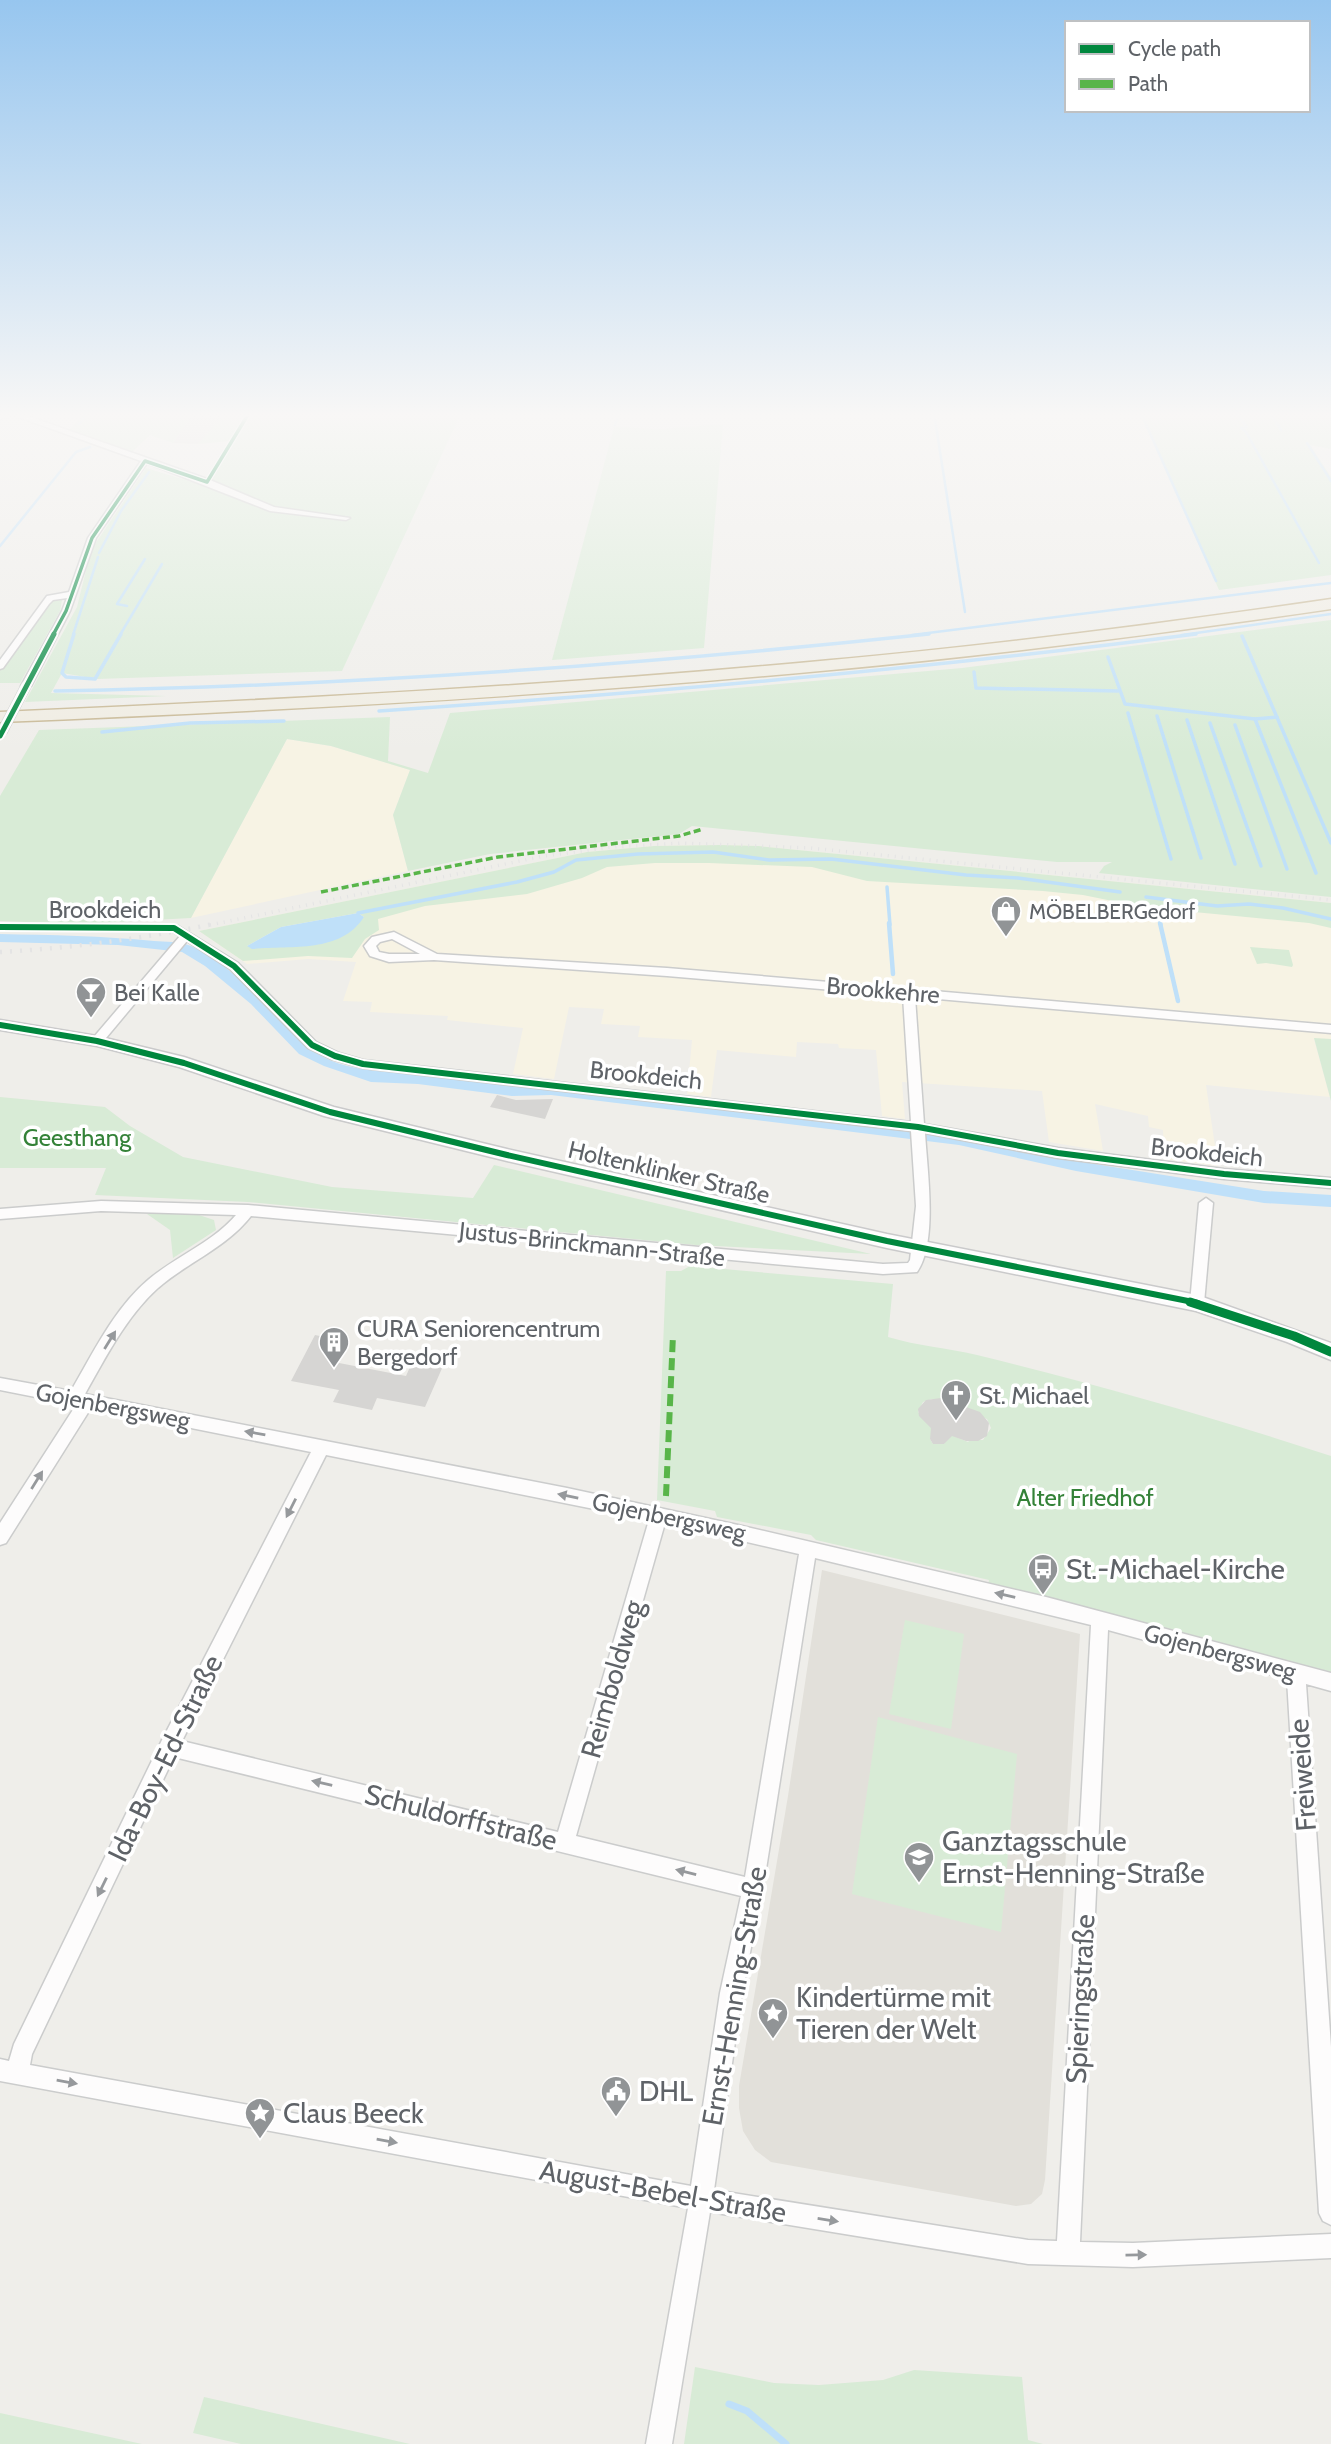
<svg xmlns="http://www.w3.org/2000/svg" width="1331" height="2444" viewBox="0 0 1331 2444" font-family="Cabin,sans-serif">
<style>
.commercial{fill:#f7f3e4}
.industrial{fill:#dfddda}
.education{fill:#e2e0da}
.green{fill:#d8ebd6;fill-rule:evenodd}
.water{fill:#bfe0f9}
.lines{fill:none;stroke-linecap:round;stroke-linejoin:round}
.stream-far3{stroke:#bfe0f9;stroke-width:2.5}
.stream-far2{stroke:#bfe0f9;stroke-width:3.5}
.stream-far1{stroke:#bfe0f9;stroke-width:4.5}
.stream{stroke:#bfe0f9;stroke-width:7}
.canal{fill:#bfe0f9;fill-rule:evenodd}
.building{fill:#d6d5d3}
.minor-casing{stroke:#cbcccc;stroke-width:3}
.secondary-casing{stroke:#cacacb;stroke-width:3}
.motorway-casing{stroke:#c8b996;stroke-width:3}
.minor{fill:#fdfcfc;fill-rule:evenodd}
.secondary{fill:#fdfcfc;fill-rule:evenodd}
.motorway{fill:#f0ede3;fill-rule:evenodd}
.rail-far1{stroke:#e4e4e4;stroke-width:3.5;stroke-dasharray:1 6;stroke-linecap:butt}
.rail{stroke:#e4e4e4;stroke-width:4.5;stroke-dasharray:2 8;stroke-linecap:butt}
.minor-bridge-casing{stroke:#cbcccc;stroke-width:11;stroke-linecap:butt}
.minor-bridge{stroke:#fdfcfc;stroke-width:10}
.quiet-far1{stroke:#58b549;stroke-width:3.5;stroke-dasharray:7 3.5;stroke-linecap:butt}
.quiet{stroke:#58b549;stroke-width:6;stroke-dasharray:12 6;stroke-linecap:butt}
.cycleway-far3-casing{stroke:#fff;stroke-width:6}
.cycleway-far2-casing{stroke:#fff;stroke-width:9}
.cycleway-far1-casing{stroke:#fff;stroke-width:10}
.cycleway-casing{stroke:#fff;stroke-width:13}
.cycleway-far3{stroke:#00873e;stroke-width:3.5}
.cycleway-far2{stroke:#00873e;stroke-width:5}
.cycleway-far1{stroke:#00873e;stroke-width:6}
.cycleway{stroke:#00873e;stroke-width:9}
.oneway{fill:#96999c}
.labels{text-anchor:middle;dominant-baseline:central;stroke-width:7;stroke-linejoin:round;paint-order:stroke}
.far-poi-label{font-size:21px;fill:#5f6368;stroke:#fff;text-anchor:start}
.street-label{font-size:24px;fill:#5f6368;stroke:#fff}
.poi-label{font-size:24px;fill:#5f6368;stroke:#fff;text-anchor:start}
.park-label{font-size:24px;fill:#348238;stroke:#fff}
.near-poi-label{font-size:28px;fill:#5f6368;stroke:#fff;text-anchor:start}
.near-street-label{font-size:28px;fill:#5f6368;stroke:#fff}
</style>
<rect width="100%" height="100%" fill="#efeeea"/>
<g class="commercial">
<path d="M287 739 331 746 410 770 393 815 408 871 191 918Z"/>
<path d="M720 845 758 846 1331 903V1039H1314L1330 1097 1206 1085 1218 1166 1164 1159 1163 1130 1149 1127 1148 1116 1095 1104 1103 1151 1049 1142 1042 1091 902 1082 905 1119 882 1116 876 1050 839 1048 838 1044 797 1042 796 1057 717 1050 711 1097 687 1094 692 1040 638 1037 640 1026 601 1024 604 1009 569 1007 554 1079 513 1074 523 1028 447 1020 448 1016 370 1012 372 1002 343 1001 356 962 308 959 247 964 199 931 587 852 654 846Z"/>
</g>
<path class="industrial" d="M193 413H226L198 444 173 443Z"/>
<path class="education" d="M822 1570 1080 1634 1045 2180 1042 2194 1031 2204 1016 2206 771 2162 755 2150 743 2131 739 2108V2086L788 1796Z"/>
<g class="green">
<path d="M85 413H193L173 443 150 435 131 453 69 430Z"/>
<path d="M226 413H247L230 441 198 444Z"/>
<path d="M252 413H461L342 671 97 679 62 673 51 693 167 696 25 702 77 607 91 550 146 468 205 486Z"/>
<path d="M1140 413H1331V449L1310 445 1331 477V575L1219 590Z"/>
<path d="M723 424 704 648 552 660 614 427 661 429Z"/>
<path d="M62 600 60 611 20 683H0V670L51 601Z"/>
<path d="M1331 620V897L1099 873 1104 866 1112 862H1057L692 826 679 834 490 854 408 871 393 815 410 770 331 746 287 739 191 918 78 924 0 921V796L39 730 390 717 388 761 428 773 450 713 962 668Z"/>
<path d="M720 845 758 846 1331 903V928L1309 923 1142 907 1083 895 1043 891 867 881 812 867 709 863H655L607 867 582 878 527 894 425 906 378 919 379 930 365 939 352 958 308 956 243 961 199 931 587 852 654 846ZM358 913 364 917 315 945 247 946 281 927Z"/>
<path d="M1250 947 1289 950 1293 965 1292 967 1266 963 1257 964Z"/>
<path d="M1314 1038 1331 1039V1101Z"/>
<path d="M0 1097 105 1107 130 1126 183 1157 332 1187 473 1198 494 1165 871 1254 696 1245 248 1202 95 1195 106 1168H0Z"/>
<path d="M193 1213 214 1220 216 1230 173 1258 170 1230 147 1214Z"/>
<path d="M690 1266 893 1284 888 1337C918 1346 947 1348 977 1355 1096 1384 1215 1418 1331 1456V1672L988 1585 989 1580 816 1540 811 1535 717 1517 715 1511 657 1500 666 1271H681ZM932 1399 987 1419 991 1428 983 1440H970L968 1442 949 1434 944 1444H933L930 1439 934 1429 918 1412 923 1402Z"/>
<path d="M905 1620 964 1634 951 1729 889 1714Z"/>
<path d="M878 1717 1017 1754 1001 1932 852 1894Z"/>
<path d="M695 2367 774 2383 819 2385 883 2380 914 2370 1022 2377 1028 2440 1043 2444H684Z"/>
<path d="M204 2397 410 2444H241L193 2433Z"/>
<path d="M0 2413 142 2444H0Z"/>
</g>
<path class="water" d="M358 913 364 917C340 954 291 945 252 949L247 946 281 927Z"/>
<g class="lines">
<g class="stream-far3">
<path d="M934 413 965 612"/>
<path d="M1141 413 1216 581"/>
<path d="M1236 413 1247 427 1241 428 1246 432 1319 563"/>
<path d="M1270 413 1281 430"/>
<path d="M79 424 89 413"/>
<path d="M615 425 619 413"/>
<path d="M1307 443 1331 481"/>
<path d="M0 546 76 452 90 447"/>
<path d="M99 553 121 511 149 472"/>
<path d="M127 606 117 604 145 559"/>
<path d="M73 635 98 557"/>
<path d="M120 635 162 564"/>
<path d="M912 635 1331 583"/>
<path d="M1182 635 1331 614"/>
</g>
<g class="stream-far2">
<path d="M74 634 62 673 66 677 95 679 121 634"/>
<path d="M1242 636 1331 843"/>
<path d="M1108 657 1125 704 1255 719 1277 717"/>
<path d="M974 672 976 688 1118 691"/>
<path d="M55 691C347 686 638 665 929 634"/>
<path d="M379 711C652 693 924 669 1196 634"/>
<path d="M1128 713 1171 859"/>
<path d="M1157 716 1201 858"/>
<path d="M1255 719 1316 873"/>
<path d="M1187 720 1235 864"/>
<path d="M1210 723 1261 866"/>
<path d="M1235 725 1287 869"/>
<path d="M102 732 190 723 284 721"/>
<path d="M887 887 890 925"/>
<path d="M1146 897 1217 906 1249 904 1283 908 1331 919"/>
<path d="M358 913 517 882 554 872 576 860 638 854 713 852 769 860 831 859 966 875 1018 878 1120 892"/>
<path d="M1158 913 1161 925"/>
</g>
<g class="stream-far1">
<path d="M889 923 893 974"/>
<path d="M1160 923 1178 1001"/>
</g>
<path class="stream" d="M729 2404 747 2411 786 2444"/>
<path class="canal" d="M0 934C51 935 103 936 154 941 165 942 180 941 191 946 239 968 269 1013 307 1046 337 1072 382 1071 419 1074 463 1078 506 1086 551 1085L959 1135 1076 1161 1264 1191 1331 1195V1207L1264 1203 1076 1171 959 1145 551 1095 512 1096 418 1084 371 1082 324 1066 299 1054 251 1004 205 966 182 952 118 945 0 942Z"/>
</g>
<g class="building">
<path d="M497 1095 516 1100 553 1099 545 1119 490 1107Z"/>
<path d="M315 1335 344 1341 334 1362 406 1376 417 1351 447 1357 425 1407 377 1398 372 1410 333 1402 339 1390 291 1381Z"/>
<path d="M941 1398 980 1412 989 1423 987 1436 978 1441H966L952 1436 944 1444H933L930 1439 931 1428 919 1416 918 1409 926 1400Z"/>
</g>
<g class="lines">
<g class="minor-casing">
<g id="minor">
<path d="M6 413H19L210 480 274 507 350 518 346 520 270 511 147 463 96 538 70 611 31 686 23 688 21 686 62 611 67 598 53 600 49 604 3 668 0 669V660L47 596 69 592 88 538 141 461 13 415 0 419V415Z"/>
<path d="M0 924 178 926 238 963 316 1042 339 1053 363 1060 911 1122 903 996 667 976 434 960 389 962 370 956 364 946 372 937 394 932 437 954 667 968 1331 1025V1033L915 997 924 1124 1058 1148 1224 1169 1331 1178V1188L1224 1179 1058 1158 925 1133C927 1168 938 1243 917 1272L883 1274 251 1216C226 1248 188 1262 158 1288 126 1317 106 1357 85 1394L567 1488 738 1525 1046 1597 1331 1673V1691L1306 1684 1331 2047V2225L1323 2221 1319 2213 1287 1679 1108 1630 1080 2242 1133 2243 1331 2234V2258L1133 2267 1028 2264 710 2212 672 2444H646L688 2208 0 2081V2059L9 2061 14 2044 162 1740 311 1452 91 1408 6 1543 0 1545V1523L76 1405 0 1390V1378L71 1391C93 1353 114 1309 148 1280 176 1256 212 1243 236 1215L101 1211 0 1219V1209L101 1201 248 1205 883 1264 908 1263 910 1260 916 1206 911 1131 363 1068 331 1059 308 1048 230 969 187 941 101 1044H93L91 1041 93 1038 180 936 172 931 0 930ZM392 939 420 954H389L379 952 376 946 380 942ZM326 1455 649 1520 558 1832 182 1741ZM665 1523 799 1554 745 1877 576 1836ZM815 1558 1091 1625 1057 2241 1028 2240 714 2190 742 1993 764 1882ZM174 1757 741 1896 720 1993 691 2186 30 2065 32 2054Z"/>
<path d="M1206 1198 1213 1203 1204 1303 1202 1307H1192L1190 1303 1199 1203Z"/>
</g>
</g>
<g class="secondary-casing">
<path id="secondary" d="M0 1020 97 1036 184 1057 334 1107 507 1149 887 1234 1197 1295 1331 1343V1360L1287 1342 1196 1311 887 1248 507 1161 324 1116 179 1067 97 1046 0 1030Z"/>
</g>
<g class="motorway-casing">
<path id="motorway" d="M1331 599V609C1165 633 998 655 831 670 555 696 277 711 0 722V712C277 700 555 686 831 660 998 645 1165 623 1331 599Z"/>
</g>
<use href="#minor" class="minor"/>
<use href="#secondary" class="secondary"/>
<use href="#motorway" class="motorway"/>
<path class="rail-far1" d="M210 925 544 856 613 847 682 843 810 848 1331 900"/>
<path class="rail" d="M0 952C74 948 146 938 218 923"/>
<g class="minor-bridge-casing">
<path id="minor-bridge" d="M2 732 26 686"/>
</g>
<use href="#minor-bridge" class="minor-bridge"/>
<path class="quiet-far1" d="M321 892 498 857 679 836 703 829"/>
<path class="quiet" d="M666 1496 673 1335"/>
<g class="cycleway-far3-casing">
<path id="cycleway-far3" d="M53 635 66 611 92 538 145 461 207 482 249 413"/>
</g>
<g class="cycleway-far2-casing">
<path id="cycleway-far2" d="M0 736 54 634"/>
</g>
<g class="cycleway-far1-casing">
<g id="cycleway-far1">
<path d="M0 927 174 928 234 966 312 1045 335 1056 363 1064 918 1127 1058 1153 1224 1174 1331 1183"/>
<path d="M0 1025 97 1041 184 1063 330 1112 507 1155 887 1241 1198 1303"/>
</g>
</g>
<g class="cycleway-casing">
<path id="cycleway" d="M1190 1302 1294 1336 1331 1352"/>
</g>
<use href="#cycleway-far3" class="cycleway-far3"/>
<use href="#cycleway-far2" class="cycleway-far2"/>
<use href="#cycleway-far1" class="cycleway-far1"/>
<use href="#cycleway" class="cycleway"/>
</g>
<defs><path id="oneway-solid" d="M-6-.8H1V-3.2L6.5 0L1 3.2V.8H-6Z" transform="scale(1.75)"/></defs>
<g class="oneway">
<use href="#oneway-solid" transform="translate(110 1340) rotate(-58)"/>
<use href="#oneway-solid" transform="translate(255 1433) rotate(-170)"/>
<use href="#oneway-solid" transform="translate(37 1480) rotate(-58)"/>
<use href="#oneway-solid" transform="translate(568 1496) rotate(-168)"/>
<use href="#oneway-solid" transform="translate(291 1508) rotate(117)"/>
<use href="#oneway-solid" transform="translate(1005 1595) rotate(-167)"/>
<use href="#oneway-solid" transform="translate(322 1783) rotate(-167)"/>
<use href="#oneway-solid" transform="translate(686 1872) rotate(-166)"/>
<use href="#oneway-solid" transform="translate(102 1887) rotate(116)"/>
<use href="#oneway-solid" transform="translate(67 2082) rotate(10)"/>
<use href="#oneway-solid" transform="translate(387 2141) rotate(10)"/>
<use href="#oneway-solid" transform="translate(828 2220) rotate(9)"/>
<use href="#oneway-solid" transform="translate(1136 2255) rotate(-1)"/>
</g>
<linearGradient id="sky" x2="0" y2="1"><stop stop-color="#97c6ef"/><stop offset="0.55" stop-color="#f8f7f6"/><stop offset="1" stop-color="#f8f7f6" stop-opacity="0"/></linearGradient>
<rect width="1331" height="755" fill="url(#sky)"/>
<defs>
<g id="shop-pin" transform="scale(1.575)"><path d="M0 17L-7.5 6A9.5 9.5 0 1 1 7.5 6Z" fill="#919496" stroke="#fff"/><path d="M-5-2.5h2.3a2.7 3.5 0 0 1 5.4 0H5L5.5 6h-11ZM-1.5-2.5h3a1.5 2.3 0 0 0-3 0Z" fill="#fff"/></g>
<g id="bar-pin" transform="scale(1.575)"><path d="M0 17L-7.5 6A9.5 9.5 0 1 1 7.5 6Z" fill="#919496" stroke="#fff"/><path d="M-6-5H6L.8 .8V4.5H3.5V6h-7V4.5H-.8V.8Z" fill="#fff"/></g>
<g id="building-pin" transform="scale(1.575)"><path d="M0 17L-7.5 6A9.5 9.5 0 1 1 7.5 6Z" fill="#919496" stroke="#fff"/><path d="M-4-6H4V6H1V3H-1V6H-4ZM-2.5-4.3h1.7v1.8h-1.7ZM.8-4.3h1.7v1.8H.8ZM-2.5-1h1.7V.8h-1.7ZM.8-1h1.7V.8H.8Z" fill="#fff"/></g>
<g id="church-pin" transform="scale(1.575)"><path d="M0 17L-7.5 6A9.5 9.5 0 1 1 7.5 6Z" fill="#919496" stroke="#fff"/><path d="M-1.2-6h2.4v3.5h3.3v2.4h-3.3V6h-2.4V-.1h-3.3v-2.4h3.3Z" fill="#fff"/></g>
<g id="bus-pin" transform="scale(1.575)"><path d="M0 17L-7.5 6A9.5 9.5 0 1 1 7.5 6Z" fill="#919496" stroke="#fff"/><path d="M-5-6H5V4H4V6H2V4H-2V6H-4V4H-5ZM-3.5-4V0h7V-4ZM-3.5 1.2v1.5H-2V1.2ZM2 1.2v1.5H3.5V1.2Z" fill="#fff"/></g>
<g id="school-pin" transform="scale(1.575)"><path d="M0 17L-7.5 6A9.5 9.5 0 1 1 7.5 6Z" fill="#919496" stroke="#fff"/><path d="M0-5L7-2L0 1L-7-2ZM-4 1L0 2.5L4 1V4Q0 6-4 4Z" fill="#fff"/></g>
<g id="sight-pin" transform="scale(1.575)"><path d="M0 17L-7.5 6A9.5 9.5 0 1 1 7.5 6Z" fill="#919496" stroke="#fff"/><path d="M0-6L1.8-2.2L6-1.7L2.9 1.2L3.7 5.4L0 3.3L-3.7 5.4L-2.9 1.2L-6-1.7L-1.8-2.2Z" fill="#fff"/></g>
<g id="civic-pin" transform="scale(1.575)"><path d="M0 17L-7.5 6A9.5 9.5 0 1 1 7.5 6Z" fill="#919496" stroke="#fff"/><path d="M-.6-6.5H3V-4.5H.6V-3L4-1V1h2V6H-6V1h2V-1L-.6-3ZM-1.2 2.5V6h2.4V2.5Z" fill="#fff"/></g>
</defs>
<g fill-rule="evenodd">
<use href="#shop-pin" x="1006" y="911"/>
<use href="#bar-pin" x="91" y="992"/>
<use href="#building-pin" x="334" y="1342"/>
<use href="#church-pin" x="956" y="1395"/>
<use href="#bus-pin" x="1043" y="1569"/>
<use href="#school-pin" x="919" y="1857"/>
<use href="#sight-pin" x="773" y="2013"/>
<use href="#civic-pin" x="616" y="2091"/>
<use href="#sight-pin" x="260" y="2113"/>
</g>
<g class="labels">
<g class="far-poi-label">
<text x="1029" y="911">MÖBELBERGedorf</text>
</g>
<g class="street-label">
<text x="105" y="909">Brookdeich</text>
<text transform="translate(883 990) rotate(5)">Brookkehre</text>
<text transform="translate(646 1075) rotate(6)">Brookdeich</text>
<text transform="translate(1207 1152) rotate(6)">Brookdeich</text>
<text transform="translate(669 1172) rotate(13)">Holtenklinker Straße</text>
<text transform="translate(592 1244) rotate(6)">Justus-Brinckmann-Straße</text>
<text transform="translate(113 1406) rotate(11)">Gojenbergsweg</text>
<text transform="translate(669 1517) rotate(12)">Gojenbergsweg</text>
<text transform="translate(1220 1652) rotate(15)">Gojenbergsweg</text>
</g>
<g class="poi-label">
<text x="114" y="992">Bei Kalle</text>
<text x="357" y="1328">CURA Seniorencentrum<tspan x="357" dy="28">Bergedorf</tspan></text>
<text x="979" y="1395">St. Michael</text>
</g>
<g class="park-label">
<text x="77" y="1137">Geesthang</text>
<text x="1085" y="1497">Alter Friedhof</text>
</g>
<g class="near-poi-label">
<text x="1066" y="1569">St.-Michael-Kirche</text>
<text x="942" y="1841">Ganztagsschule<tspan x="942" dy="32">Ernst-Henning-Straße</tspan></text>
<text x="796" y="1997">Kindertürme mit<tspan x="796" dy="32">Tieren der Welt</tspan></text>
<text x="639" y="2091">DHL</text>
<text x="283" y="2113">Claus Beeck</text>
</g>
<g class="near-street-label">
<text transform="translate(612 1679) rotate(-74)">Reimboldweg</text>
<text transform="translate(165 1758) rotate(-64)">Ida-Boy-Ed-Straße</text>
<text transform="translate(1302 1775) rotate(-94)">Freiweide</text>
<text transform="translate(461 1817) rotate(14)">Schuldorffstraße</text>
<text transform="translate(734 1996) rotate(-80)">Ernst-Henning-Straße</text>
<text transform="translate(1080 1999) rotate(-87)">Spieringstraße</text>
<text transform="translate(663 2191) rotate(10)">August-Bebel-Straße</text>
</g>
</g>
<rect x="1065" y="21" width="245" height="91" fill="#ffffff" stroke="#bfc1c3" stroke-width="2"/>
<rect x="1079" y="44" width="35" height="10" fill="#00873e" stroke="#bfc1c3" stroke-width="2"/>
<text x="1128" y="56" font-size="21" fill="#5f6368">Cycle path</text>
<rect x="1079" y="79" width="35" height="10" fill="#58b549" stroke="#bfc1c3" stroke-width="2"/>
<text x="1128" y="91" font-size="21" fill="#5f6368">Path</text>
</svg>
